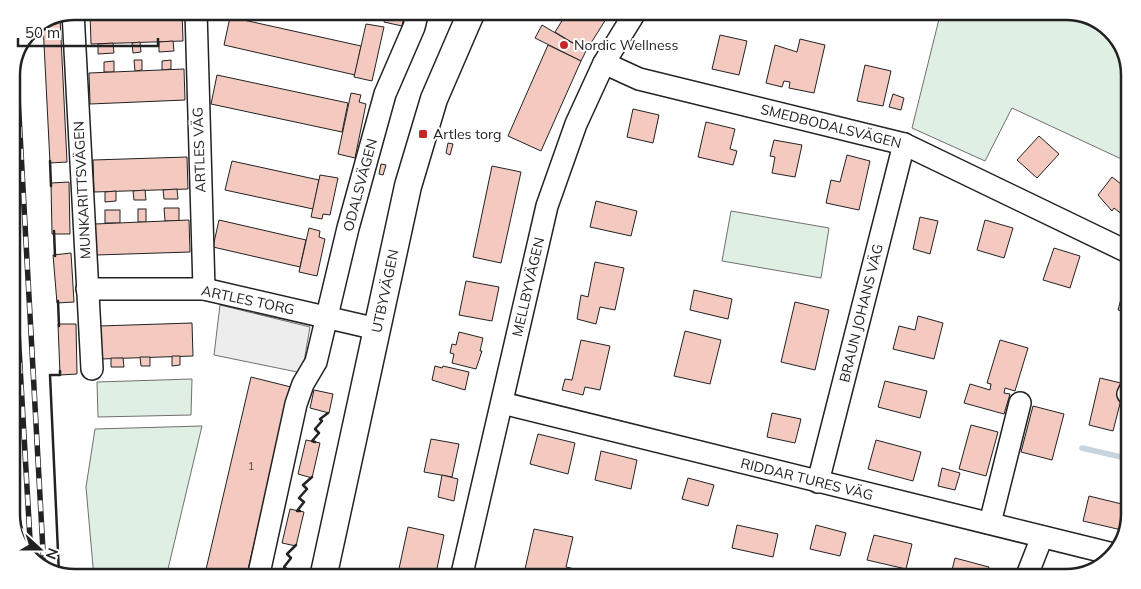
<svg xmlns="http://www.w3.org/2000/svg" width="1141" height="589" viewBox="0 0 1141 589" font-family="Mulish,sans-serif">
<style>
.green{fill:#e0efe3;stroke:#6f6f6f}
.parking{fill:#ededed;stroke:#6f6f6f}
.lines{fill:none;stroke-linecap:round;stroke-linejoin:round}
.stream{stroke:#c7d3dd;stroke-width:5.5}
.building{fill:#f3c9c0;stroke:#222}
.minor-casing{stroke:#222;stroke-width:24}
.major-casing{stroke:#222;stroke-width:29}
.minor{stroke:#fff;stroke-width:21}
.major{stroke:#fff;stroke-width:26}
.rail-casing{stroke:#222;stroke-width:5.5}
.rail{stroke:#fff;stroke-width:4;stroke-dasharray:11;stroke-linecap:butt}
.wall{stroke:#222;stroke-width:2.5}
.poi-dot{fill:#c62828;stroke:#fff;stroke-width:2}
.labels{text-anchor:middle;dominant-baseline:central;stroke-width:4;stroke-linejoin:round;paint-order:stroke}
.number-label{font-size:11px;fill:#564c4a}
.poi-label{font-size:14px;fill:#222;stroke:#fff;text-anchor:start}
.street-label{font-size:14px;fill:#222;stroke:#fff}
.rim{fill:none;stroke:#222;stroke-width:2.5}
</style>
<rect width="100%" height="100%" fill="#fff"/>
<g class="green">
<path d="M941 11H1025L1022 15 1028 16 1033 11C1053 11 1077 9 1094 18 1141 42 1130 119 1130 163L1012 108 985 161 912 128Z"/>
<path d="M731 211 829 228 821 278 722 261Z"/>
<path d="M192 379 191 415 98 417 97 382Z"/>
<path d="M202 426 168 569 159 578H94L86 487 95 429Z"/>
</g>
<path class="parking" d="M220 305 310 327 302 373 214 355Z"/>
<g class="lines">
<path class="stream" d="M1082 448 1130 459"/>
</g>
<g class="building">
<path d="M182 11 183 41 91 44 90 12Z"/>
<path d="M387 11H405L402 26 384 22Z"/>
<path d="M568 11H611L586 51 555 32Z"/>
<path d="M734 11H765L763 19Z"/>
<path d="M60 17 67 162 50 163 43 24Z"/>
<path d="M230 17 361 46 355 75 224 45Z"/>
<path d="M366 24 384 27 372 81 354 77Z"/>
<path d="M542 25 586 51 581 61 535 38Z"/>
<path d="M720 35 747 41 739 75 712 69Z"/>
<path d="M800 39 825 45 814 93 789 88 790 82 784 81 782 87 766 83 775 45 797 52Z"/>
<path d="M173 41 174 51 159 52V42Z"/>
<path d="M140 42 141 52 133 53 132 43Z"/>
<path d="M113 43 114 53 98 54V44Z"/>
<path d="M548 45 581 61 541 151 508 136Z"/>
<path d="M134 60H142V70L135 71Z"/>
<path d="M171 60V69L162 70V61Z"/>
<path d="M114 61V72H104V62Z"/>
<path d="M865 65 891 71 883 106 857 101Z"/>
<path d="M184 69 185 100 90 104 89 73Z"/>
<path d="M217 75 348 103 342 132 211 104Z"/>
<path d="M351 93 361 95 359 102 366 104 355 158 338 154Z"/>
<path d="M893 94 904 98 901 110 889 107Z"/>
<path d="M633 109 659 115 653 143 627 137Z"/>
<path d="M706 122 735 129 730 149 737 151 733 165 698 157Z"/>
<path d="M1039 136 1059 154 1037 178 1017 160Z"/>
<path d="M774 140 802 145 795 177 772 173 775 157 770 156Z"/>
<path d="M448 143 453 144 450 155 446 153Z"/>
<path d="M847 155 870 161 859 210 826 203 831 180 840 182Z"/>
<path d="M187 157 188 189 94 192 93 160Z"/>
<path d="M232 161 319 180 313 209 225 190Z"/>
<path d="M381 164 386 165 383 175 379 174Z"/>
<path d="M492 166 521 172 501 263 473 257Z"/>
<path d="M320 175 338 178 330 215 323 214 322 219 311 217Z"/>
<path d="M1112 177 1130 191V207L1123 215 1114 208 1112 211 1098 195Z"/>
<path d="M69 182 70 234H52L51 183Z"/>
<path d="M177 189 178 199H164L163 190Z"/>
<path d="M145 190 146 200H134L133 191Z"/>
<path d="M116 191V201L105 202V192Z"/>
<path d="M596 201 637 211 631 236 590 227Z"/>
<path d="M164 208H179V221H165Z"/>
<rect x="138" y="209" width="8" height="13"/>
<rect x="105" y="210" width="15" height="13"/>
<path d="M920 217 938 221 930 254 913 249Z"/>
<path d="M189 220 190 252 96 255 95 224Z"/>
<path d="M219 220 306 240 300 267 213 247Z"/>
<path d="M985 220 1013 228 1004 258 977 250Z"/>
<path d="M309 228 320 231 319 237 325 239 317 276 299 272Z"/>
<path d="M1054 248 1080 256 1070 288 1043 280Z"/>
<path d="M71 253 74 302 57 303 53 255Z"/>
<path d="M595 262 624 268 615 310 600 307 596 324 577 319 581 295 588 297Z"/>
<path d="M1126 280 1130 281V313L1118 310Z"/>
<path d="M466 281 499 287 492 321 459 315Z"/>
<path d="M694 290 732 299 728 319 690 310Z"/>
<path d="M795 302 829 310 815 370 781 362Z"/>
<path d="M918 316 943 323 934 359 893 349 899 326 915 330Z"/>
<path d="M192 323 193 356 100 359 99 326Z"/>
<path d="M58 324H76L77 374 60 375Z"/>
<path d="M685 331 721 340 710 384 674 376Z"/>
<path d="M459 332 483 338 480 351H482L476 369 452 363 454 354 450 353 452 344 456 345Z"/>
<path d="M581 340 610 346 600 390 585 387 583 395 562 390 565 379 572 380Z"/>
<path d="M1000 340 1028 348 1015 391 1005 388 1004 393 1010 394 1004 414 964 403 970 384 990 390 991 384 987 383Z"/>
<path d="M172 356H180V365L172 366Z"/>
<path d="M140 357H150V366H141Z"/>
<path d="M111 358H123L124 367H111Z"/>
<path d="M435 366 442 368 443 366 469 372 465 390 432 380Z"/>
<path d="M251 377 291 387 246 578H204Z"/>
<path d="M1100 378 1125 384 1113 431 1089 425Z"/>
<path d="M885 381 927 391 920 418 878 407Z"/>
<path d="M314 390 333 394 329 413 310 408Z"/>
<path d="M1033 406 1064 414 1052 460 1021 452Z"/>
<path d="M772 413 801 419 795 443 767 437Z"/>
<path d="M971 425 998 432 986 476 959 469Z"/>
<path d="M538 434 575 443 568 474 530 464Z"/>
<path d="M431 439 459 444 452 477 424 472Z"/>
<path d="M306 440 320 443 312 478 298 474Z"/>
<path d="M876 440 921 452 913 481 868 469Z"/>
<path d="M601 451 637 460 631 489 595 480Z"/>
<path d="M942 468 960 473 955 490 938 486Z"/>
<path d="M442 475 458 479 454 501 438 497Z"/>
<path d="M688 478 714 485 708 506 682 499Z"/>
<path d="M1089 496 1130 506 1126 531 1083 521Z"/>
<path d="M290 509 304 512 296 546 282 543Z"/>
<path d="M737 525 778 534 773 557 732 548Z"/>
<path d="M816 525 846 533 840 556 810 549Z"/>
<path d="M408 527 444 535 435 578H397Z"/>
<path d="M534 529 573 537 566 567 614 578H523Z"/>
<path d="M874 535 912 544 906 569 867 560Z"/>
<path d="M955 558 989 567 986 578H950Z"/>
</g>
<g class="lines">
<g class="minor-casing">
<g id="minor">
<path d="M196 11 204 289"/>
<path d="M73 12 92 369"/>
<path d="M604 63 639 79 904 144 1130 253"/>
<path d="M87 289H204L377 329"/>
<path d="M1128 394 1130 390"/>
<path d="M502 403 1113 554"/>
<path d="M818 482 904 144"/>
<path d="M990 523 1020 403"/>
<path d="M258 578 296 404 303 384 316 362 348 228 385 94 414 27 418 11"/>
<path d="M461 578 547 206 576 124 604 63 636 11"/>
<path d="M1026 578 1042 537"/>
</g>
</g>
<g class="major-casing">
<path id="major" d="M323 578 408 186 434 99 472 11"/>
</g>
<use href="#minor" class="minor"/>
<use href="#major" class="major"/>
<g class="rail-casing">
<g id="rail">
<path d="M16 61 44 569"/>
<path d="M11 209 31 557"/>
</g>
</g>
<use href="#rail" class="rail"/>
<g class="wall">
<path d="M50 161 51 186"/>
<path d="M54 231 55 256"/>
<path d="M58 301 59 326"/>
<path d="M315 442 312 441 319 433 315 429 322 421 320 419 328 413"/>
<path d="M300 511H297L304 502 299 498 307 489 303 485 312 477"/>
<path d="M59 574 50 375H60V371"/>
<path d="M283 578 288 570 284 567 291 558 287 554 296 545"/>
</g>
</g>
<g class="poi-dot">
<circle cx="564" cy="45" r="5"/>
<rect x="418" y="129" width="10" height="10" rx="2.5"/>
</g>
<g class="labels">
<g class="number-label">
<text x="251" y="466">1</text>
</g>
<g class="poi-label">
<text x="574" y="45">Nordic Wellness</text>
<text x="433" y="134">Artles torg</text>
</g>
<g class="street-label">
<text transform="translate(831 126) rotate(14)">SMEDBODALSVÄGEN</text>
<text transform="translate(199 150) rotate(-92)">ARTLES VÄG</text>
<text transform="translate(360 185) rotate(-75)">ODALSVÄGEN</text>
<text transform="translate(82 190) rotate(-93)">MUNKARITTSVÄGEN</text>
<text transform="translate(528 287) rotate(-77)">MELLBYVÄGEN</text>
<text transform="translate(385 291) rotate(-78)">UTBYVÄGEN</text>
<text transform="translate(248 300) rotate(12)">ARTLES TORG</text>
<text transform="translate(861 313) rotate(-76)">BRAUN JOHANS VÄG</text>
<text transform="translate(807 479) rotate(14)">RIDDAR TURES VÄG</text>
</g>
</g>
<path d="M0 0H1141V589H0ZM75 20H1066A55 55 0 0 1 1121 75V514A55 55 0 0 1 1066 569H75A55 55 0 0 1 20 514V75A55 55 0 0 1 75 20Z" fill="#fff" fill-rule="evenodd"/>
<path class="rim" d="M75 20H1066A55 55 0 0 1 1121 75V514A55 55 0 0 1 1066 569H75A55 55 0 0 1 20 514V75A55 55 0 0 1 75 20Z"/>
<g transform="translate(40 549) rotate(111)" stroke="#ffffff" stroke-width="4" paint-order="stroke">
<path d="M0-4L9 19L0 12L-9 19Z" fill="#222222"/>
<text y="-8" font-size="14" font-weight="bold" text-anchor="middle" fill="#222222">N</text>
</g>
<path d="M18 38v8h140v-8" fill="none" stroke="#222222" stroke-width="2.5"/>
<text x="25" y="38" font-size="15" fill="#222222" stroke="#ffffff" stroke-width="4" paint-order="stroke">50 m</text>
</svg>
